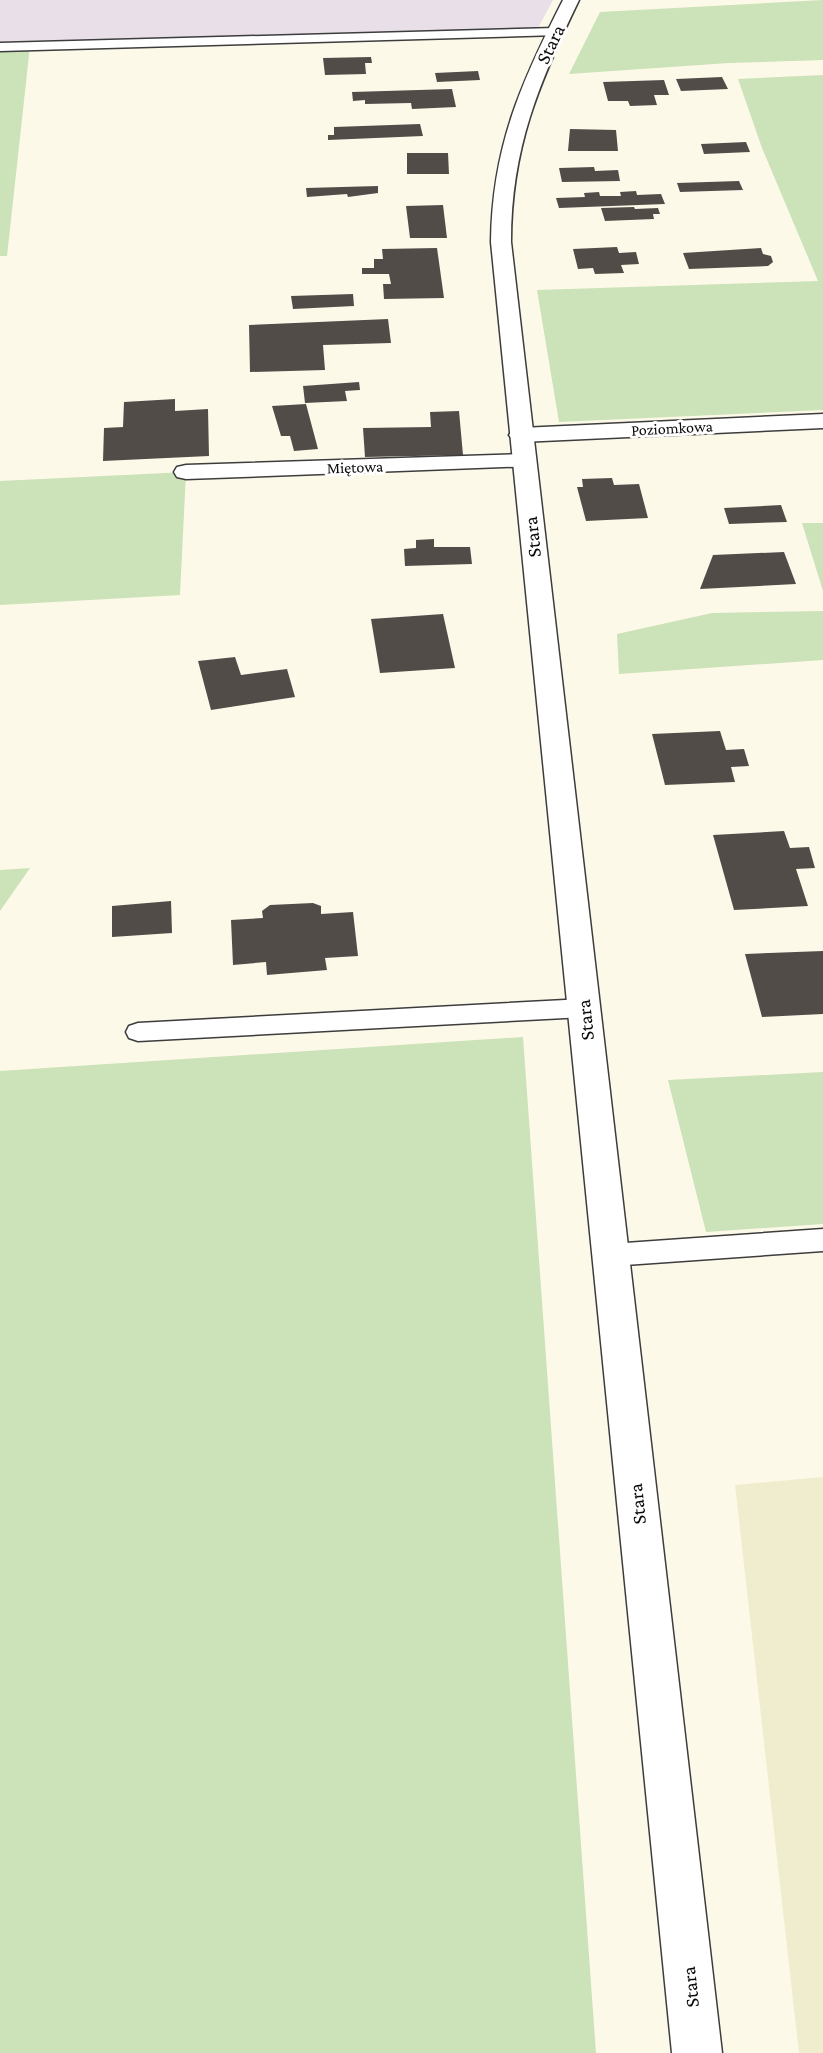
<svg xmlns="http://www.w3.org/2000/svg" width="823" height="2053" viewBox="0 0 823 2053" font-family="'Crimson Pro',serif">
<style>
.industrial{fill:#e8dfe8}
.farmland{fill:#efedcd}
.green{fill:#cce2b8}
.building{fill:#514c48}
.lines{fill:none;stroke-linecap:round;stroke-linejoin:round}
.service-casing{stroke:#3d3d3d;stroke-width:3}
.minor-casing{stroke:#3d3d3d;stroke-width:3}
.tertiary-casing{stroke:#3d3d3d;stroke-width:3}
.service{fill:#fff;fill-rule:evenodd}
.minor{fill:#fff;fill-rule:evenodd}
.tertiary{fill:#fff;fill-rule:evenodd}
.labels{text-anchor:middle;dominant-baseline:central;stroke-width:6;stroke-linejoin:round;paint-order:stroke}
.far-street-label{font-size:16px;fill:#0a0a0a;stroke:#fff}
.street-label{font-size:20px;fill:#0a0a0a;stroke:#fff}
</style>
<rect width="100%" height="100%" fill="#fdf9e9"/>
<path class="industrial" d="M0 0H553L538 28 0 43Z"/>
<path class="farmland" d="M823 1477V2053H799L735 1485Z"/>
<g class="green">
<path d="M823 0V60L729 63 569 74 600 12Z"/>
<path d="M0 45 30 46 7 256H0Z"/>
<path d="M823 75V410L559 422 537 290 818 281 762 148 738 79Z"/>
<path d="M186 472 180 595 0 605V481Z"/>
<path d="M802 523H823V591Z"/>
<path d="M823 611V660L619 674 617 634 712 613Z"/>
<path d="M30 868 0 911V870Z"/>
<path d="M523 1037 596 2053H0V1071Z"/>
<path d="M823 1072V1224L706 1232 668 1080Z"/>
</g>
<g class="building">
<path d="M371 57 372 63H365L366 74 325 75 323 58Z"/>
<path d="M478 71 480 80 437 82 435 73Z"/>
<path d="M722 77 728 89 681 91 676 79Z"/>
<path d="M664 80 669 95H654L657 105 630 106 628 101H608L603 82Z"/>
<path d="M452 89 456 107 412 109 411 103 365 104V100L353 101 352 92Z"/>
<path d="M420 124 423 136 328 140V135H334V127Z"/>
<path d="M570 129 616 130 618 151H568Z"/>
<path d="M746 142 750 152 704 154 701 144Z"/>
<path d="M407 153H448L449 174H407Z"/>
<path d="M594 167 595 171 618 170 620 181 562 182 559 168Z"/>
<path d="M739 181 743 190 680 192 677 183Z"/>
<path d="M378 186V193L348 197 347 194 307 197 306 188Z"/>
<path d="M636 191 637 195 661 194 665 204 559 208 556 198 585 197 584 193 599 192 600 196H621L620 192Z"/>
<path d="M443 205 447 238H410L406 206Z"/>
<path d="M634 207 635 209 658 208 660 214H653L654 219 605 221 601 208Z"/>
<path d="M617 247 619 253 636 252 639 264 621 265 624 273 595 274 593 268 578 269 573 249Z"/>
<path d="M437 248 444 298 384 299 383 284H391L389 274H362V268H374V259H383L382 249Z"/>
<path d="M761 248 763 254 771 256 773 262 768 266 689 269 683 253Z"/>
<path d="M353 294 354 306 293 309 291 296Z"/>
<path d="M388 319 391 343 323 345 325 370 250 372 249 325Z"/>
<path d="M359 382 360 390 345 391 347 401 305 403 303 386Z"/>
<path d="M175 399V411L208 409 209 456 103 461 104 428 123 427 124 402Z"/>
<path d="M306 404 318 449 294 451 290 436H281L272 406Z"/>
<path d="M459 411 463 455 365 457 363 428 431 427 430 412Z"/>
<path d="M612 478 614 485 639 484 648 518 586 521 577 487H583L582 479Z"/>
<path d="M781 505 787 522 729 524 724 508Z"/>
<path d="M434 539V547H470L472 564 405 566 404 549 416 548V540Z"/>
<path d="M784 552 796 584 700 589 713 555Z"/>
<path d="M443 614 455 668 380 673 371 619Z"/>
<path d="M235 657 241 675 287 669 295 697 211 710 198 661Z"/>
<path d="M720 731 726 750 744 749 749 766 731 767 735 782 665 785 652 734Z"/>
<path d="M784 831 790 848 809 847 815 868 796 869 808 906 734 910 713 835Z"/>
<path d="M171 901 172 933 112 937V906Z"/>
<path d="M313 903 321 906V914L353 912 358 956 325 958 327 970 267 975 266 962 233 965 231 920 263 918 262 911 270 905Z"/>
<path d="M823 951V1014L762 1017 745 954Z"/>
</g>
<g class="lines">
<g class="service-casing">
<g id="service">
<path d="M555 28 559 29V35L0 51V43Z"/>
<path d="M584 999 592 1002 596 1008 592 1014 584 1017 138 1041 129 1038 126 1032 129 1026 138 1023Z"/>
<path d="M823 1229V1251L611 1266 602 1263 598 1255 602 1247 611 1244Z"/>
</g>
</g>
<g class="minor-casing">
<g id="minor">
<path d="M823 414V428L521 442 513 440 509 435 513 430 521 428Z"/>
<path d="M524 454 533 456 536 461 533 466 186 479 177 477 174 472 177 467 186 465Z"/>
</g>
</g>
<g class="tertiary-casing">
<path id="tertiary" d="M563 0H579C539 83 511 148 511 242L722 2053H672L491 242C492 147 521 83 563 0Z"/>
</g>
<use href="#service" class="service"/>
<use href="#minor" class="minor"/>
<use href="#tertiary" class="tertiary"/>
</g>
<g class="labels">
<g class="far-street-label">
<text transform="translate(672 428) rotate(-3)">Poziomkowa</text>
<text transform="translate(355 467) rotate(-2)">Miętowa</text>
</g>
<g class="street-label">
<text transform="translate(550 44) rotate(-64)">Stara</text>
<text transform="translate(532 537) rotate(-96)">Stara</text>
<text transform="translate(585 1020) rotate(-96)">Stara</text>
<text transform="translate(637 1504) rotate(-96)">Stara</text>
<text transform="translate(690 1987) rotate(-96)">Stara</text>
</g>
</g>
</svg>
